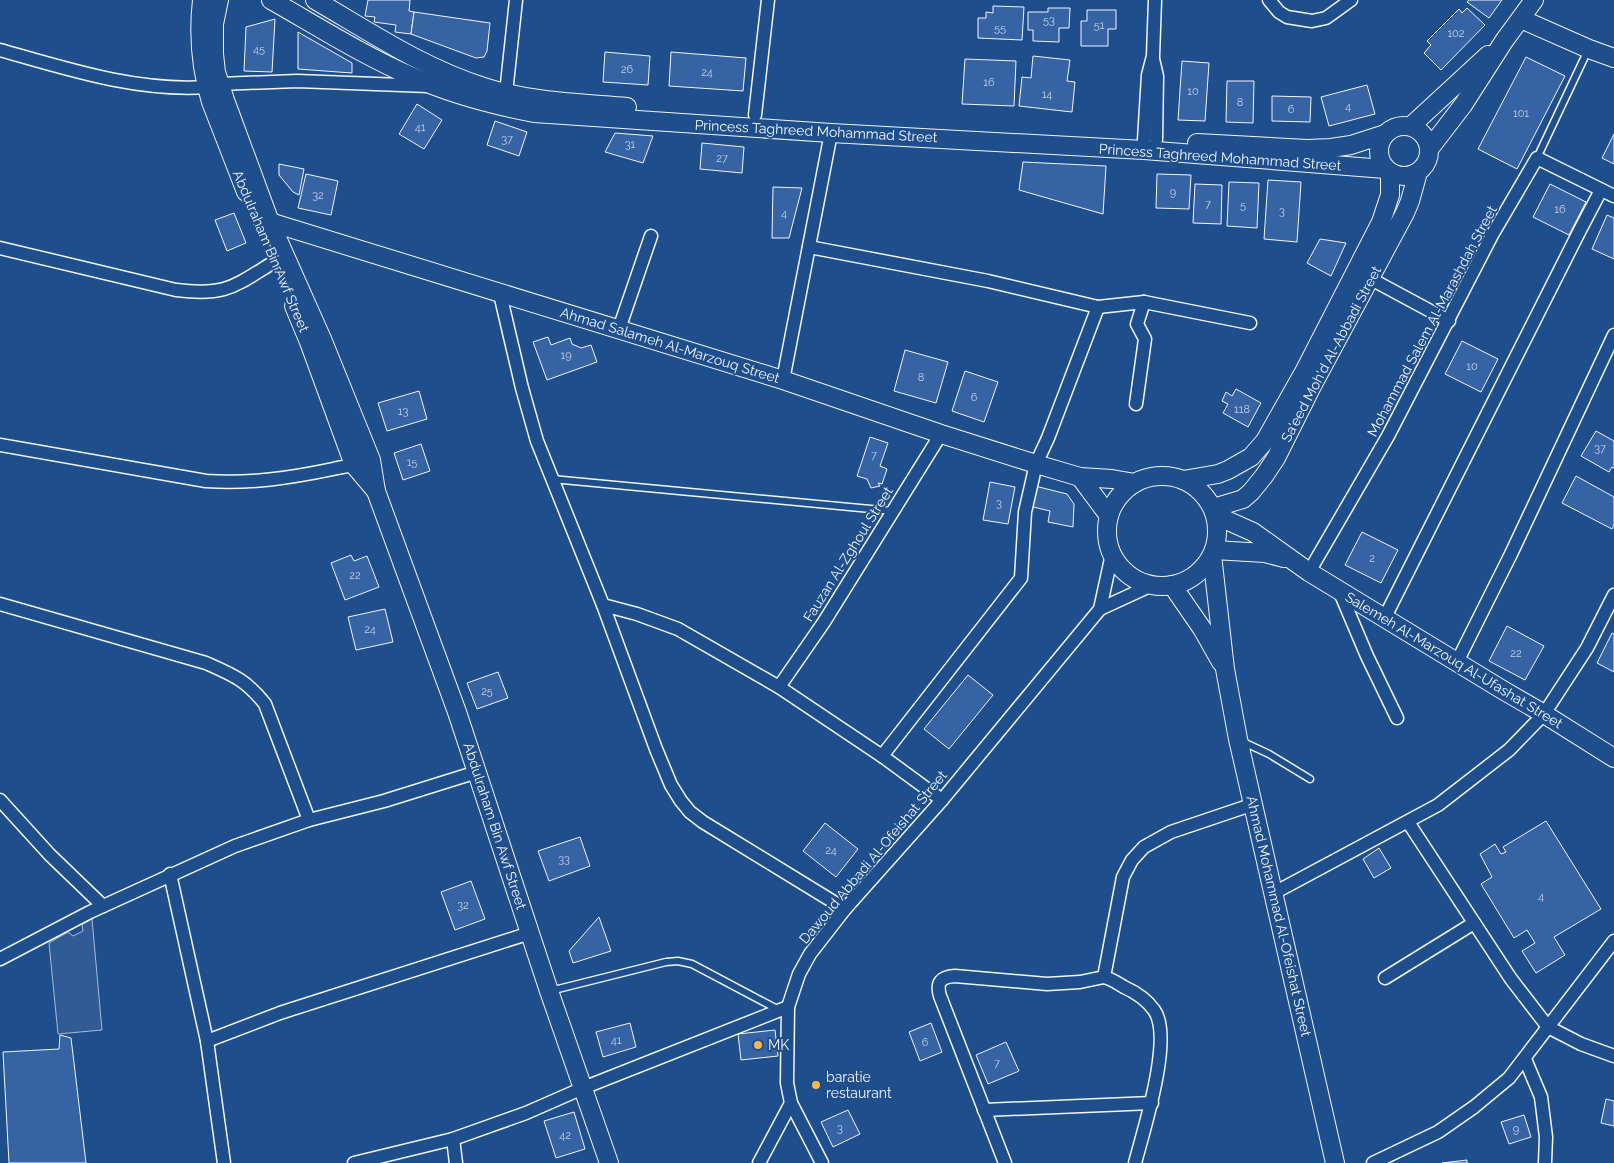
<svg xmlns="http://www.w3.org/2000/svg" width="1614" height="1163" viewBox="0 0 1614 1163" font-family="Raleway,sans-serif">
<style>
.built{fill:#305b95;stroke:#a8bbd7}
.building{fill:#3563a3;stroke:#f2f6ff}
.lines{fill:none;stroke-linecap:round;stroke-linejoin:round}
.lane-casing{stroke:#f2f6ff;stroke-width:9}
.street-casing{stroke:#f2f6ff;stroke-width:15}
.secondary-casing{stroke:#f2f6ff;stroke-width:20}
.lane{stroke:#1f4e8c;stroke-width:6}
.street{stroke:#1f4e8c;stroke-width:12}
.secondary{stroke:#1f4e8c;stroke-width:18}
.poi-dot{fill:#ffb74d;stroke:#1f4e8c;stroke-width:2}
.labels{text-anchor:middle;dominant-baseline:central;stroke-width:4;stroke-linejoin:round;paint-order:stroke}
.number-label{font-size:11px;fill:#c3d1e8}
.street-label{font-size:14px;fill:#f2f6ff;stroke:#1f4e8c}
.poi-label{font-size:14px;fill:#f2f6ff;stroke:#1f4e8c;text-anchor:start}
</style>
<rect width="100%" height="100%" fill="#1f4e8c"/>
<path class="built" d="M92 919 102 1030 58 1034 49 943 68 932 73 936 83 931 82 924Z"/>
<g class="building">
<path d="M368 0H410L409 11 414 12 411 34 395 32 396 25 374 22 375 17 365 16Z"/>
<path d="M1469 0H1502L1489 18 1467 2Z"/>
<path d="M993 6 1024 7 1022 40 978 38V18H986V12L993 13Z"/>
<path d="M1048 8H1070L1069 28H1059V42L1033 41V30H1028V12H1048Z"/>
<path d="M1467 8 1485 25 1441 70 1424 53 1431 45 1427 41 1459 9 1462 13Z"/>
<path d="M1087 10H1116V29H1108V46H1081V21H1087Z"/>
<path d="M414 12 490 23 487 51 484 57 476 58 411 34Z"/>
<path d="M275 19 272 72 244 71 246 27Z"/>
<path d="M298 32 352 63V73L298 69Z"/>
<path d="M605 52 650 56 648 85 603 82Z"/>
<path d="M671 52 746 58 743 91 669 86Z"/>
<path d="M1033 56 1070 60 1067 81 1075 82 1072 112 1019 106 1022 77 1031 78Z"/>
<path d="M1526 57 1565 76 1517 169 1478 149Z"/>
<path d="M965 59 1016 61 1014 106 962 104Z"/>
<path d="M1182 61 1209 63 1205 121 1178 120Z"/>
<path d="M1227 81H1254L1253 123 1226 122Z"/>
<path d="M1367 85 1375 114 1329 126 1321 97Z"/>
<path d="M1272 96 1311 97 1310 122 1272 121Z"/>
<path d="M417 104 442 120 424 149 399 134Z"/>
<path d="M495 121 527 132 519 156 487 145Z"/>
<path d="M615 133 653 136 643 163 605 152Z"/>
<path d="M1614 134V164L1602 158Z"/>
<path d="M702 143 744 147 742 173 700 169Z"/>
<path d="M1023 162 1106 166 1103 214 1019 190Z"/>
<path d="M279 164 304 169 299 195 293 192 279 175Z"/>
<path d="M306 174 338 181 331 215 298 208Z"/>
<path d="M1157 174 1191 175 1189 209 1156 208Z"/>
<path d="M1268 180 1301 182 1297 242 1264 239Z"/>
<path d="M1229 182 1259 183 1257 228 1227 226Z"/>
<path d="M1195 184 1222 185 1221 224 1193 223Z"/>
<path d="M1550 184 1586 202 1569 235 1533 217Z"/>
<path d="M773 187 802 188 789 238H772Z"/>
<path d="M234 213 246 243 227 251 215 220Z"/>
<path d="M1607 215 1614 218V259L1592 249Z"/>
<path d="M1320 239 1346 243 1331 276 1307 263Z"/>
<path d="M548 337 551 345 570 338 572 344 581 348 591 345 597 362 547 380 533 342Z"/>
<path d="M1462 341 1498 359 1481 392 1445 374Z"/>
<path d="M905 350 948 362 936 403 894 391Z"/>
<path d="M965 371 998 382 984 422 952 411Z"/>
<path d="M1236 389 1261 403 1248 427 1223 413 1228 404 1222 401 1226 392 1232 396Z"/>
<path d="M419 391 427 419 387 431 378 403Z"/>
<path d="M1596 431 1614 441V468L1612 467 1609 472 1581 456Z"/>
<path d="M870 437 888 443 880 466 887 469 882 484 878 483 880 486 871 488 867 479 857 476Z"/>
<path d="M421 444 430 471 403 480 394 453Z"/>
<path d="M1576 476 1614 497V525L1612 529 1562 503Z"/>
<path d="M990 482 1015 487 1008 524 983 520Z"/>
<path d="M1035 486 1067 494 1074 504 1073 527 1048 522 1050 511 1033 507Z"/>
<path d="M1362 532 1398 550 1381 583 1345 565Z"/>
<path d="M351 555 354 561 367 556 379 587 345 600 331 563Z"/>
<path d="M385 609 393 642 356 650 348 617Z"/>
<path d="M1507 626 1544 646 1525 680 1489 661Z"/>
<path d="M1612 633 1614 634V672L1597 663Z"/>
<path d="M498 672 508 698 477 709 467 683Z"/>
<path d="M968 675 993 695 949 749 924 729Z"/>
<path d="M1546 821 1601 909 1554 937 1565 955 1536 973 1522 951 1535 943 1527 930 1514 938 1481 884 1492 877 1480 854 1495 844 1501 854 1506 852 1503 847Z"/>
<path d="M825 823 858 849 836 877 803 851Z"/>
<path d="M580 837 590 866 549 881 538 851Z"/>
<path d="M1379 848 1391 868 1374 878 1363 859Z"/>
<path d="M471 881 485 919 455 930 441 892Z"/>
<path d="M599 917 611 951 573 963 569 951Z"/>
<path d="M630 1023 636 1047 603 1057 596 1032Z"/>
<path d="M931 1023 942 1052 920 1061 909 1032Z"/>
<path d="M775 1030 778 1056 741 1060 738 1034Z"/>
<path d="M60 1035 71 1038 86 1163H9L3 1052 59 1049Z"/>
<path d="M1006 1042 1019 1071 988 1084 976 1055Z"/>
<path d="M1606 1099 1614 1101V1126L1601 1123Z"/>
<path d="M848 1110 860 1134 833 1147 821 1122Z"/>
<path d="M574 1112 585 1149 556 1158 544 1121Z"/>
<path d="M1524 1115 1531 1137 1509 1144 1501 1122Z"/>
<path d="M1467 1160V1163H1442Z"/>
</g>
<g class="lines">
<g class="lane-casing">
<g id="lane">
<path d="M1537 158 1588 50"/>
<path d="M552 479 892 511"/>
<path d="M1241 741 1269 754 1310 779"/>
<path d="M550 991 666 962 678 961 692 964 779 1010"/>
</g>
</g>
<g class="street-casing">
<g id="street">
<path d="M1269 0 1279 12 1287 17 1312 21 1326 18 1351 0"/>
<path d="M0 50C67 69 137 92 207 87"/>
<path d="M1153 59 1157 76 1156 140"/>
<path d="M220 84 297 81 428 86"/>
<path d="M506 93 516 0"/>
<path d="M755 115 768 0"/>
<path d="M1144 140 1148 75 1153 56 1155 0"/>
<path d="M809 247 988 281 1098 307 1144 302 1250 323"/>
<path d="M0 248 176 290C226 296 233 287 274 262"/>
<path d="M1371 279 1449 321"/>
<path d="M500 294 522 388 537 441 603 605 656 749 671 785 681 801 690 812 703 822 845 909"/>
<path d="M619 329 651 236"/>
<path d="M783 380 831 133"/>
<path d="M1136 404 1145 339 1137 324 1144 302"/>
<path d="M0 445 206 481C250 484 290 478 333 469 342 467 351 466 360 463"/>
<path d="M1309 572 1388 436 1492 235 1537 158 1614 196"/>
<path d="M1339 590 1367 656 1397 718"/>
<path d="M0 604 206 663C233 675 246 680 265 704L309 820"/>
<path d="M603 605 637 614 678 629 779 687 882 756 942 800"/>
<path d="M1100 609 1152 585"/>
<path d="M1385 617 1578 234 1601 190"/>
<path d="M1457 662 1511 554 1614 335"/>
<path d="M779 687 824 622 941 434"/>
<path d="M882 756 1021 578 1025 512 1036 464 1048 438 1098 307"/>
<path d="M0 800 50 855 103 906"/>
<path d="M1408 822 1511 979 1548 1027 1581 1044 1614 1056"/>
<path d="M170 874 207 1041 224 1163"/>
<path d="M1274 893 1438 805 1509 750 1544 714 1587 648 1614 595"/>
<path d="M0 959 90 912 235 846 309 820 384 801 477 772"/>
<path d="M1385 978 1474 923"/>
<path d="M207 1041 280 1013 530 933"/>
<path d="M1525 1059 1541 1097 1546 1137 1545 1163"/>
<path d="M984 1110 1152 1103"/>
<path d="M453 1139 456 1163"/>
<path d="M354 1163 453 1139 526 1113 583 1088 788 1007"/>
<path d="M759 1163 791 1103"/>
<path d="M822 1163 791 1103 787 1083 788 1007 799 974 810 954 845 909 942 800 1100 609 1112 554"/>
<path d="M1005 1163 940 996C936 982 941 977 955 976L1047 984 1080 982 1104 977"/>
<path d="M1135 1163C1143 1132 1174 1037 1154 1010 1147 1000 1135 992 1124 987 1117 983 1112 979 1104 977L1123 877 1132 860 1144 847 1171 832 1254 804"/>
<path d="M1373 1163 1438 1132 1474 1107 1509 1078 1614 941"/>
</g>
</g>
<g class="secondary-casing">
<g id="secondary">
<path d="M202 0C198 35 201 69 211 102L246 192"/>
<path d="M219 0 214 24V54L216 72 225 100 270 222 322 339 371 460 376 491 457 712 549 991 609 1163"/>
<path d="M271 0C317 26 364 56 413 77 451 94 493 105 534 113L831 133 1144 150 1385 169"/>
<path d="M315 0C370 32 423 68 484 87 530 102 580 103 627 107"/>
<path d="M1521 19 1589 49 1614 58"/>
<circle cx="1404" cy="151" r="25"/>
<path d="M1411 126 1488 55"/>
<path d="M1197 143 1307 149 1331 148 1351 145 1385 134"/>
<path d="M1430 148 1463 105 1504 41 1534 0"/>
<path d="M263 223 270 222 783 380 941 434 1036 464 1080 477 1112 479 1135 483"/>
<path d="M294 306 309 342 354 465 376 491"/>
<circle cx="1162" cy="531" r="55"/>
<path d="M1080 477 1109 516"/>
<path d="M1183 480 1218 474 1228 470 1251 457 1265 441 1304 372 1381 222 1390 195V173"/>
<path d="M1213 508 1243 499 1251 492 1264 476 1276 458 1312 386 1405 213 1410 201 1418 172"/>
<path d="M1215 515 1253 532 1309 572 1501 689 1544 714 1614 758"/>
<path d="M1214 550 1265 553 1284 558"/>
<path d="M1212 555 1225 669 1238 739 1335 1163"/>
<path d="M1172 585 1203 630 1221 662"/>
</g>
</g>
<use href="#lane" class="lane"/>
<use href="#street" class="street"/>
<use href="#secondary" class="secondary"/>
</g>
<g class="poi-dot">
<circle cx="758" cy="1045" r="5"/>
<circle cx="816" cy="1085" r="5"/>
</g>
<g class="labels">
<g class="number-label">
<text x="1049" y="20">53</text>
<text x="1099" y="25">51</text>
<text x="1000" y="28">55</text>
<text x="1456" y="33">102</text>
<text x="259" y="49">45</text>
<text x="627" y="69">26</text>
<text x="707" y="72">24</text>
<text x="989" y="82">16</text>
<text x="1193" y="91">10</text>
<text x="1047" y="94">14</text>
<text x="1240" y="102">8</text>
<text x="1348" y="106">4</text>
<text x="1291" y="109">6</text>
<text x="1521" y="113">101</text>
<text x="420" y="127">41</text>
<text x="507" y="139">37</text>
<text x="630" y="144">31</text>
<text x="722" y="158">27</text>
<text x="1173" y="192">9</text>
<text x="318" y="195">32</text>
<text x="1208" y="204">7</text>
<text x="1243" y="205">5</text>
<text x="1560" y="209">16</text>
<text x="1282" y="211">3</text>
<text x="784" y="213">4</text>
<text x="566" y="355">19</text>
<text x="1472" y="366">10</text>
<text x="921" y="377">8</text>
<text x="974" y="397">6</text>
<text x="1242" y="409">118</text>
<text x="403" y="411">13</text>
<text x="1600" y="448">37</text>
<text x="874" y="455">7</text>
<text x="412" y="462">15</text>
<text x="999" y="503">3</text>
<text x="1372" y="558">2</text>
<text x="355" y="575">22</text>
<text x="370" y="629">24</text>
<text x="1516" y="653">22</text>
<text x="487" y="691">25</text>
<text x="831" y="850">24</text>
<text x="564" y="859">33</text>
<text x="1541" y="896">4</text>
<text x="463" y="905">32</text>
<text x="616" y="1040">41</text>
<text x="925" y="1042">6</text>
<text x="997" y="1063">7</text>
<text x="840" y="1128">3</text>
<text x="1516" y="1129">9</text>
<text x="565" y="1135">42</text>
</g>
<g class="street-label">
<text transform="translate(816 131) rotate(3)">Princess Taghreed Mohammad Street</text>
<text transform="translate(1220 157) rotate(4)">Princess Taghreed Mohammad Street</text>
<text transform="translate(271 251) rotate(67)">Abdulraham Bin Awf Street</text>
<text transform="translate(1432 321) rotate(-62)">Mohammad Salem Al-Marashdah Street</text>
<text transform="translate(670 345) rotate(17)">Ahmad Salameh Al-Marzouq Street</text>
<text transform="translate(1331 354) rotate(-62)">Sa'eed Moh'd Al-Abbadi Street</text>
<text transform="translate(848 554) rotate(-58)">Fauzan Al-Zghoul Street</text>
<text transform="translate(1454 660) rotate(31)">Salemeh Al-Marzouq Al-Ufashat Street</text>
<text transform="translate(495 826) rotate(72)">Abdulraham Bin Awf Street</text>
<text transform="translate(873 857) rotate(-50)">Dawoud Abbadi Al-Ofeishat Street</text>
<text transform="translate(1279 916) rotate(77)">Ahmad Mohammad Al-Ofeishat Street</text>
</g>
<g class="poi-label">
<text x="768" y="1045">MK</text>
<text x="826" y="1077">baratie<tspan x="826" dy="16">restaurant</tspan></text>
</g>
</g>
</svg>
